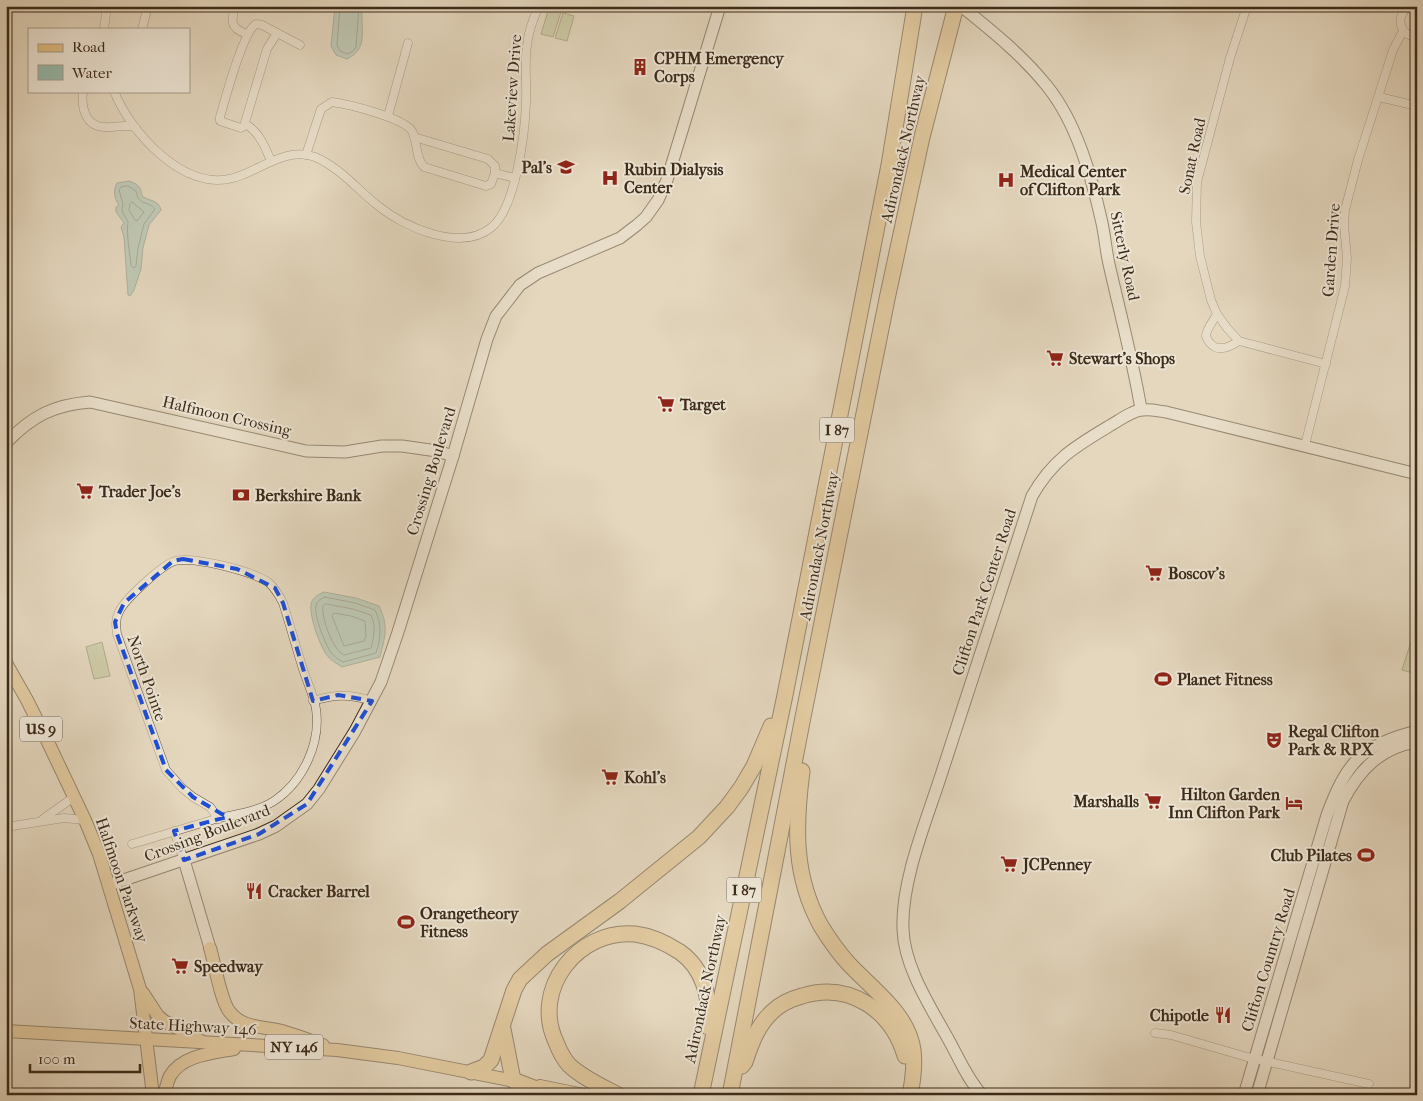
<svg xmlns="http://www.w3.org/2000/svg" width="1423" height="1101" viewBox="0 0 1423 1101" font-family="'IM FELL French Canon',serif">
<style>
.garden{fill:#b6be90;stroke:#797454}
.water{fill:#96baad;stroke:#728172}
.lines{fill:none;stroke-linecap:round;stroke-linejoin:round}
.shore{stroke:#697263;stroke-width:1}
.street-casing{stroke:#665642;stroke-width:9}
.secondary-casing{stroke:#3c2b19;stroke-width:13}
.primary-casing{stroke:#3c2b19;stroke-width:14}
.highway-casing{stroke:#3c2b19;stroke-width:17}
.street{stroke:#ede5d5;stroke-width:8}
.secondary{stroke:#ede5d5;stroke-width:11}
.primary{stroke:#e2bc7f;stroke-width:12}
.highway{stroke:#e2bc7f;stroke-width:15}
.marked{fill:none;stroke:#1d4ed8;stroke-width:4;stroke-dasharray:10 6;stroke-linejoin:round}
.labels{text-anchor:middle;dominant-baseline:central;stroke-width:4;stroke-linejoin:round;paint-order:stroke}
.shield{fill:#ede5d5;stroke:#716351;stroke-width:1}
.shield-label{font-size:15px;font-weight:bold;fill:#3c2b19}
.poi-label{font-size:16px;font-weight:bold;fill:#3c2b19;stroke:#ede5d5;text-anchor:start}
.street-label{font-size:16px;fill:#3c2b19;stroke:#ede5d5}
</style>
<rect width="100%" height="100%" fill="#e4d7be"/>
<filter id="stains"><feTurbulence type="fractalNoise" baseFrequency=".004" numOctaves="4"/><feColorMatrix values="0 0 0 0 .2 0 0 0 0 .09 0 0 0 0 .02 0 0 0 .5 -.17"/></filter>
<radialGradient id="worn" r=".72"><stop offset=".6" stop-color="#630" stop-opacity="0"/><stop offset="1" stop-color="#630" stop-opacity=".3"/></radialGradient>
<g class="garden">
<path d="M549 8 561 12 553 37 541 34Z"/>
<path d="M563 13 574 16 567 41 555 38Z"/>
<path d="M1413 635 1417 636V674L1402 670Z"/>
<path d="M102 642 110 676 94 679 86 647Z"/>
</g>
<g class="water">
<path d="M335 6H366L362 11C361 31 368 49 347 59L336 55 331 46Z"/>
<path d="M129 181C138 184 141 187 142 196 149 201 159 200 161 210L149 225 143 248 141 269 134 290 130 296 128 295 124 237 121 227 124 223 116 212V207L119 205C114 198 113 190 117 183Z"/>
<path d="M324 592 356 598 379 606C389 626 385 636 380 657L342 667C336 663 330 660 326 654 320 645 307 612 312 601 315 596 319 594 324 592Z"/>
</g>
<g class="lines">
<g class="shore">
<path d="M340 6 337 45 340 51 347 54 352 52 356 47 359 6"/>
<path d="M128 186 136 191C139 207 148 200 155 209L144 224 138 248 136 266 134 268 131 266C130 252 126 235 128 222L122 211 123 204 119 190 121 187Z"/>
<path d="M132 202 144 212 137 221 135 220 129 210 130 204Z"/>
<path d="M325 597 355 603 375 610C382 624 381 638 376 653L343 662C338 659 333 656 330 651 325 643 313 614 316 605 318 600 321 599 325 597Z"/>
<path d="M326 604 353 609 371 615C376 625 374 637 371 648L344 655C333 650 321 618 323 606Z"/>
<path d="M334 613 351 616 365 621 366 636 364 641 344 646 332 616Z"/>
</g>
<g class="street-casing">
<g id="street">
<path d="M235 6C231 22 230 28 247 34"/>
<path d="M1247 6 1230 58 1197 182 1196 222 1200 256 1211 300 1217 314 1227 328 1239 341 1326 364"/>
<path d="M1409 6C1399 14 1397 25 1407 34L1417 38"/>
<path d="M104 29 107 6"/>
<path d="M142 29 148 6"/>
<path d="M277 33 267 49 244 126 241 128 220 121V117C225 100 243 31 256 24L262 25 300 45"/>
<path d="M83 91C81 107 85 126 104 127 116 128 122 124 135 127"/>
<path d="M114 91C130 132 184 192 233 178 260 171 285 146 315 157 339 167 357 189 377 205 404 227 461 253 492 227 516 207 525 133 526 102 527 83 524 64 527 46 528 32 533 19 539 6"/>
<path d="M1379 97 1417 106"/>
<path d="M388 116 408 43"/>
<path d="M245 124C259 131 265 147 271 161"/>
<path d="M414 137 488 159 495 166V173L515 178"/>
<path d="M306 155 321 109 332 102C348 104 404 118 412 131 418 142 415 158 424 167L486 186 491 184 495 173"/>
<path d="M1217 314C1214 320 1206 329 1206 336 1207 339 1208 341 1210 343 1218 353 1230 347 1239 341"/>
<path d="M1305 445 1345 286 1347 258 1344 225 1345 210 1358 160 1393 50 1403 31"/>
<path d="M313 701C336 694 349 694 372 701"/>
<path d="M43 819 74 797"/>
<path d="M6 827 64 818 85 820"/>
<path d="M174 831 184 860"/>
<path d="M132 844C160 836 188 827 216 819 235 814 257 812 274 801 303 782 321 743 316 709 314 696 307 682 303 669 296 647 290 625 283 603 279 595 275 588 268 582 251 571 194 556 175 561 163 564 124 600 119 612 115 620 116 626 117 634L166 770 182 788 193 797 210 807 219 819"/>
<path d="M1155 1033 1171 1035 1247 1057 1369 1084"/>
<path d="M513 1080 517 1095"/>
</g>
</g>
<g class="secondary-casing">
<g id="secondary">
<path d="M961 6C992 31 1022 55 1047 86 1077 123 1092 178 1102 223 1105 237 1106 251 1109 264 1120 313 1133 361 1141 409"/>
<path d="M6 443C32 416 53 405 90 402L306 451 345 452 382 446H402L437 451 453 456"/>
<path d="M184 860 210 948"/>
<path d="M109 885 259 834 276 826 307 804 319 789 355 731 381 682 398 632 453 456 487 339 496 316 520 285 538 273 620 238 637 225 646 217 658 200 667 180 720 6"/>
<path d="M982 1095C969 1081 961 1063 952 1046 934 1012 904 969 903 929 901 879 928 817 943 769 973 678 1002 587 1032 496 1053 459 1076 446 1111 425 1120 420 1133 410 1143 410 1150 409 1158 411 1166 412L1417 474"/>
<path d="M1244 1095 1327 815C1346 763 1362 744 1417 731"/>
<path d="M1257 1095 1343 801C1359 770 1381 747 1417 742"/>
</g>
</g>
<g class="primary-casing">
<g id="primary">
<path d="M6 663 27 700 46 738 85 820 99 854 140 989 153 1095"/>
<path d="M210 948C215 964 220 998 229 1011 242 1029 263 1026 282 1031 296 1035 309 1040 323 1045"/>
<path d="M143 993 158 1016 164 1021 201 1041"/>
<path d="M6 1031 337 1050 398 1058 520 1082"/>
<path d="M540 1086 584 1095"/>
<path d="M164 1095C166 1089 167 1082 170 1076 182 1055 213 1053 234 1049"/>
</g>
</g>
<g class="highway-casing">
<g id="highway">
<path d="M802 771C795 826 793 876 821 926 829 939 838 952 848 963 871 988 908 1013 913 1050 915 1065 913 1080 910 1095"/>
<path d="M503 1029 513 1080 552 1095"/>
<path d="M742 1066 745 1062C751 1044 757 1026 772 1012 780 1004 791 999 802 996 850 981 892 1011 905 1056"/>
<path d="M471 1072 484 1067 491 1060 514 990 520 979 547 954 620 901 699 837 727 807 741 788 754 766 771 726"/>
<path d="M618 1095C601 1086 583 1078 569 1065 563 1058 559 1050 556 1042 531 989 578 929 635 934 652 936 666 943 680 952 704 969 711 999 708 1027"/>
<path d="M701 1095 785 695 889 165 915 6"/>
<path d="M730 1095 803 717 887 299 922 137 956 6"/>
</g>
</g>
<use href="#street" class="street"/>
<use href="#secondary" class="secondary"/>
<use href="#primary" class="primary"/>
<use href="#highway" class="highway"/>
</g>
<path d="M0 0H1423V1101H0ZM183 559 237 569 275 588 283 603 313 701 338 695 372 701 307 804 259 834 184 860 174 831 227 817 193 797 166 770 117 634 115 622 124 603 173 561Z" fill="#e4d7be" fill-opacity=".55" fill-rule="evenodd"/>
<path class="marked" d="M183 559 237 569 275 588 283 603 313 701 338 695 372 701 307 804 259 834 184 860 174 831 227 817 193 797 166 770 117 634 115 622 124 603 173 561Z"/>
<defs>
<g id="building-bare" transform="scale(1.35)"><path d="M-4-6H4V6H1V3H-1V6H-4ZM-2.5-4.3h1.7v1.8h-1.7ZM.8-4.3h1.7v1.8H.8ZM-2.5-1h1.7V.8h-1.7ZM.8-1h1.7V.8H.8Z" fill="#8f2418" stroke="#ede5d5" stroke-width="2.5" paint-order="stroke"/></g>
<g id="school-bare" transform="scale(1.35)"><path d="M0-5L7-2L0 1L-7-2ZM-4 1L0 2.5L4 1V4Q0 6-4 4Z" fill="#8f2418" stroke="#ede5d5" stroke-width="2.5" paint-order="stroke"/></g>
<g id="hospital-bare" transform="scale(1.35)"><path d="M-5-5h3v3.5h4V-5h3V5h-3V1.5h-4V5h-3Z" fill="#8f2418" stroke="#ede5d5" stroke-width="2.5" paint-order="stroke"/></g>
<g id="supermarket-bare" transform="scale(1.35)"><path d="M-6-5.5h2.5l.6 2H6L4.5 2H-2.5L-4.4-4H-6ZM-1.5 3.2a1.3 1.3 0 1 0 .1 0ZM3 3.2a1.3 1.3 0 1 0 .1 0Z" fill="#8f2418" stroke="#ede5d5" stroke-width="2.5" paint-order="stroke"/></g>
<g id="bank-bare" transform="scale(1.35)"><path d="M-6-4H6V4H-6ZM0-2.3a2.3 2.3 0 1 0 0 4.6a2.3 2.3 0 1 0 0-4.6Z" fill="#8f2418" stroke="#ede5d5" stroke-width="2.5" paint-order="stroke"/></g>
<g id="stadium-bare" transform="scale(1.35)"><path d="M0-5a6.5 5 0 1 0 0 10a6.5 5 0 1 0 0-10ZM-3.5-1.8h7v3.6h-7Z" fill="#8f2418" stroke="#ede5d5" stroke-width="2.5" paint-order="stroke"/></g>
<g id="theatre-bare" transform="scale(1.35)"><path d="M-5-5.5Q0-4 5-5.5V0Q5 5 0 6Q-5 5-5 0ZM-3.3-2.5H-1v1.5H-3.3ZM1-2.5H3.3v1.5H1ZM-2.8 1Q0 5.5 2.8 1Z" fill="#8f2418" stroke="#ede5d5" stroke-width="2.5" paint-order="stroke"/></g>
<g id="hotel-bare" transform="scale(1.35)"><path d="M-6-4.5h1.5V1H6V5H4.5V3h-9V5H-6ZM-4 0a1.8 1.8 0 1 1 3.6 0ZM.5 0V-2.5h3Q6-2.5 6 0Z" fill="#8f2418" stroke="#ede5d5" stroke-width="2.5" paint-order="stroke"/></g>
<g id="restaurant-bare" transform="scale(1.35)"><path d="M-5-6h1v4h1v-4h1v4h1v-4h1v5L-1.5 .5V6h-2V.5L-5-1ZM5-6V6H3V1.5H1.5Q1.5-4 5-6Z" fill="#8f2418" stroke="#ede5d5" stroke-width="2.5" paint-order="stroke"/></g>
</defs>
<g fill-rule="evenodd">
<use href="#building-bare" x="640" y="67"/>
<use href="#school-bare" x="566" y="167"/>
<use href="#hospital-bare" x="610" y="178"/>
<use href="#hospital-bare" x="1006" y="180"/>
<use href="#supermarket-bare" x="1055" y="358"/>
<use href="#supermarket-bare" x="666" y="404"/>
<use href="#supermarket-bare" x="85" y="491"/>
<use href="#bank-bare" x="241" y="495"/>
<use href="#supermarket-bare" x="1154" y="573"/>
<use href="#stadium-bare" x="1163" y="679"/>
<use href="#theatre-bare" x="1274" y="740"/>
<use href="#supermarket-bare" x="610" y="777"/>
<use href="#supermarket-bare" x="1153" y="801"/>
<use href="#hotel-bare" x="1294" y="803"/>
<use href="#stadium-bare" x="1366" y="855"/>
<use href="#supermarket-bare" x="1009" y="864"/>
<use href="#restaurant-bare" x="254" y="891"/>
<use href="#stadium-bare" x="406" y="922"/>
<use href="#supermarket-bare" x="180" y="966"/>
<use href="#restaurant-bare" x="1223" y="1015"/>
</g>
<g class="labels">
<g class="shield">
<rect x="819.5" y="417.5" width="35" height="25" rx="4"/>
<rect x="20" y="716.5" width="42" height="25" rx="4"/>
<rect x="726.5" y="877.5" width="35" height="25" rx="4"/>
<rect x="265" y="1034.5" width="58" height="25" rx="4"/>
</g>
<g class="shield-label">
<text x="837" y="430">I 87</text>
<text x="41" y="729">US 9</text>
<text x="744" y="890">I 87</text>
<text x="294" y="1047">NY 146</text>
</g>
<g class="poi-label">
<text x="654" y="58">CPHM Emergency<tspan x="654" dy="18">Corps</tspan></text>
<text x="552" y="167" text-anchor="end">Pal's</text>
<text x="624" y="169">Rubin Dialysis<tspan x="624" dy="18">Center</tspan></text>
<text x="1020" y="171">Medical Center<tspan x="1020" dy="18">of Clifton Park</tspan></text>
<text x="1069" y="358">Stewart's Shops</text>
<text x="680" y="404">Target</text>
<text x="99" y="491">Trader Joe's</text>
<text x="255" y="495">Berkshire Bank</text>
<text x="1168" y="573">Boscov's</text>
<text x="1177" y="679">Planet Fitness</text>
<text x="1288" y="731">Regal Clifton<tspan x="1288" dy="18">Park &amp; RPX</tspan></text>
<text x="624" y="777">Kohl's</text>
<text x="1280" y="794" text-anchor="end">Hilton Garden<tspan x="1280" dy="18">Inn Clifton Park</tspan></text>
<text x="1139" y="801" text-anchor="end">Marshalls</text>
<text x="1352" y="855" text-anchor="end">Club Pilates</text>
<text x="1023" y="864">JCPenney</text>
<text x="268" y="891">Cracker Barrel</text>
<text x="420" y="913">Orangetheory<tspan x="420" dy="18">Fitness</tspan></text>
<text x="194" y="966">Speedway</text>
<text x="1209" y="1015" text-anchor="end">Chipotle</text>
</g>
<g class="street-label">
<text transform="translate(512 88) rotate(-86)">Lakeview Drive</text>
<text transform="translate(903 149) rotate(-77)">Adirondack Northway</text>
<text transform="translate(1192 156) rotate(-78)">Sonat Road</text>
<text transform="translate(1331 250) rotate(-86)">Garden Drive</text>
<text transform="translate(1125 256) rotate(78)">Sitterly Road</text>
<text transform="translate(227 416) rotate(13)">Halfmoon Crossing</text>
<text transform="translate(431 471) rotate(-73)">Crossing Boulevard</text>
<text transform="translate(819 546) rotate(-79)">Adirondack Northway</text>
<text transform="translate(984 592) rotate(-72)">Clifton Park Center Road</text>
<text transform="translate(147 678) rotate(71)">North Pointe</text>
<text transform="translate(207 833) rotate(-21)">Crossing Boulevard</text>
<text transform="translate(122 880) rotate(71)">Halfmoon Parkway</text>
<text transform="translate(1268 960) rotate(-73)">Clifton Country Road</text>
<text transform="translate(705 989) rotate(-78)">Adirondack Northway</text>
<text transform="translate(193 1026) rotate(3)">State Highway 146</text>
</g>
</g>
<rect width="1423" height="1101" fill="none" stroke="#e4d7be" stroke-width="25"/>
<rect x="8" y="8" width="1408" height="1086" fill="none" stroke="#3c2b19" stroke-width="2.5"/>
<rect x="12" y="12" width="1398" height="1076" fill="none" stroke="#3c2b19"/>
<rect x="28" y="28" width="162" height="65" fill="#ede5d5" stroke="#a69b8a"/>
<rect x="38" y="44" width="25" height="8" fill="#e2bc7f" stroke="#a69b8a"/>
<text x="72" y="52" font-size="15" fill="#3c2b19">Road</text>
<rect x="38" y="65" width="25" height="15" fill="#96baad" stroke="#a69b8a"/>
<text x="72" y="78" font-size="15" fill="#3c2b19">Water</text>
<path d="M30 1064v8h110v-8" fill="none" stroke="#3c2b19" stroke-width="2.5"/>
<text x="38" y="1064" font-size="15" fill="#3c2b19" stroke="#ede5d5" stroke-width="4" paint-order="stroke">100 m</text>
<rect width="100%" height="100%" filter="url(#stains)"/>
<rect width="100%" height="100%" fill="url(#worn)"/>
</svg>
